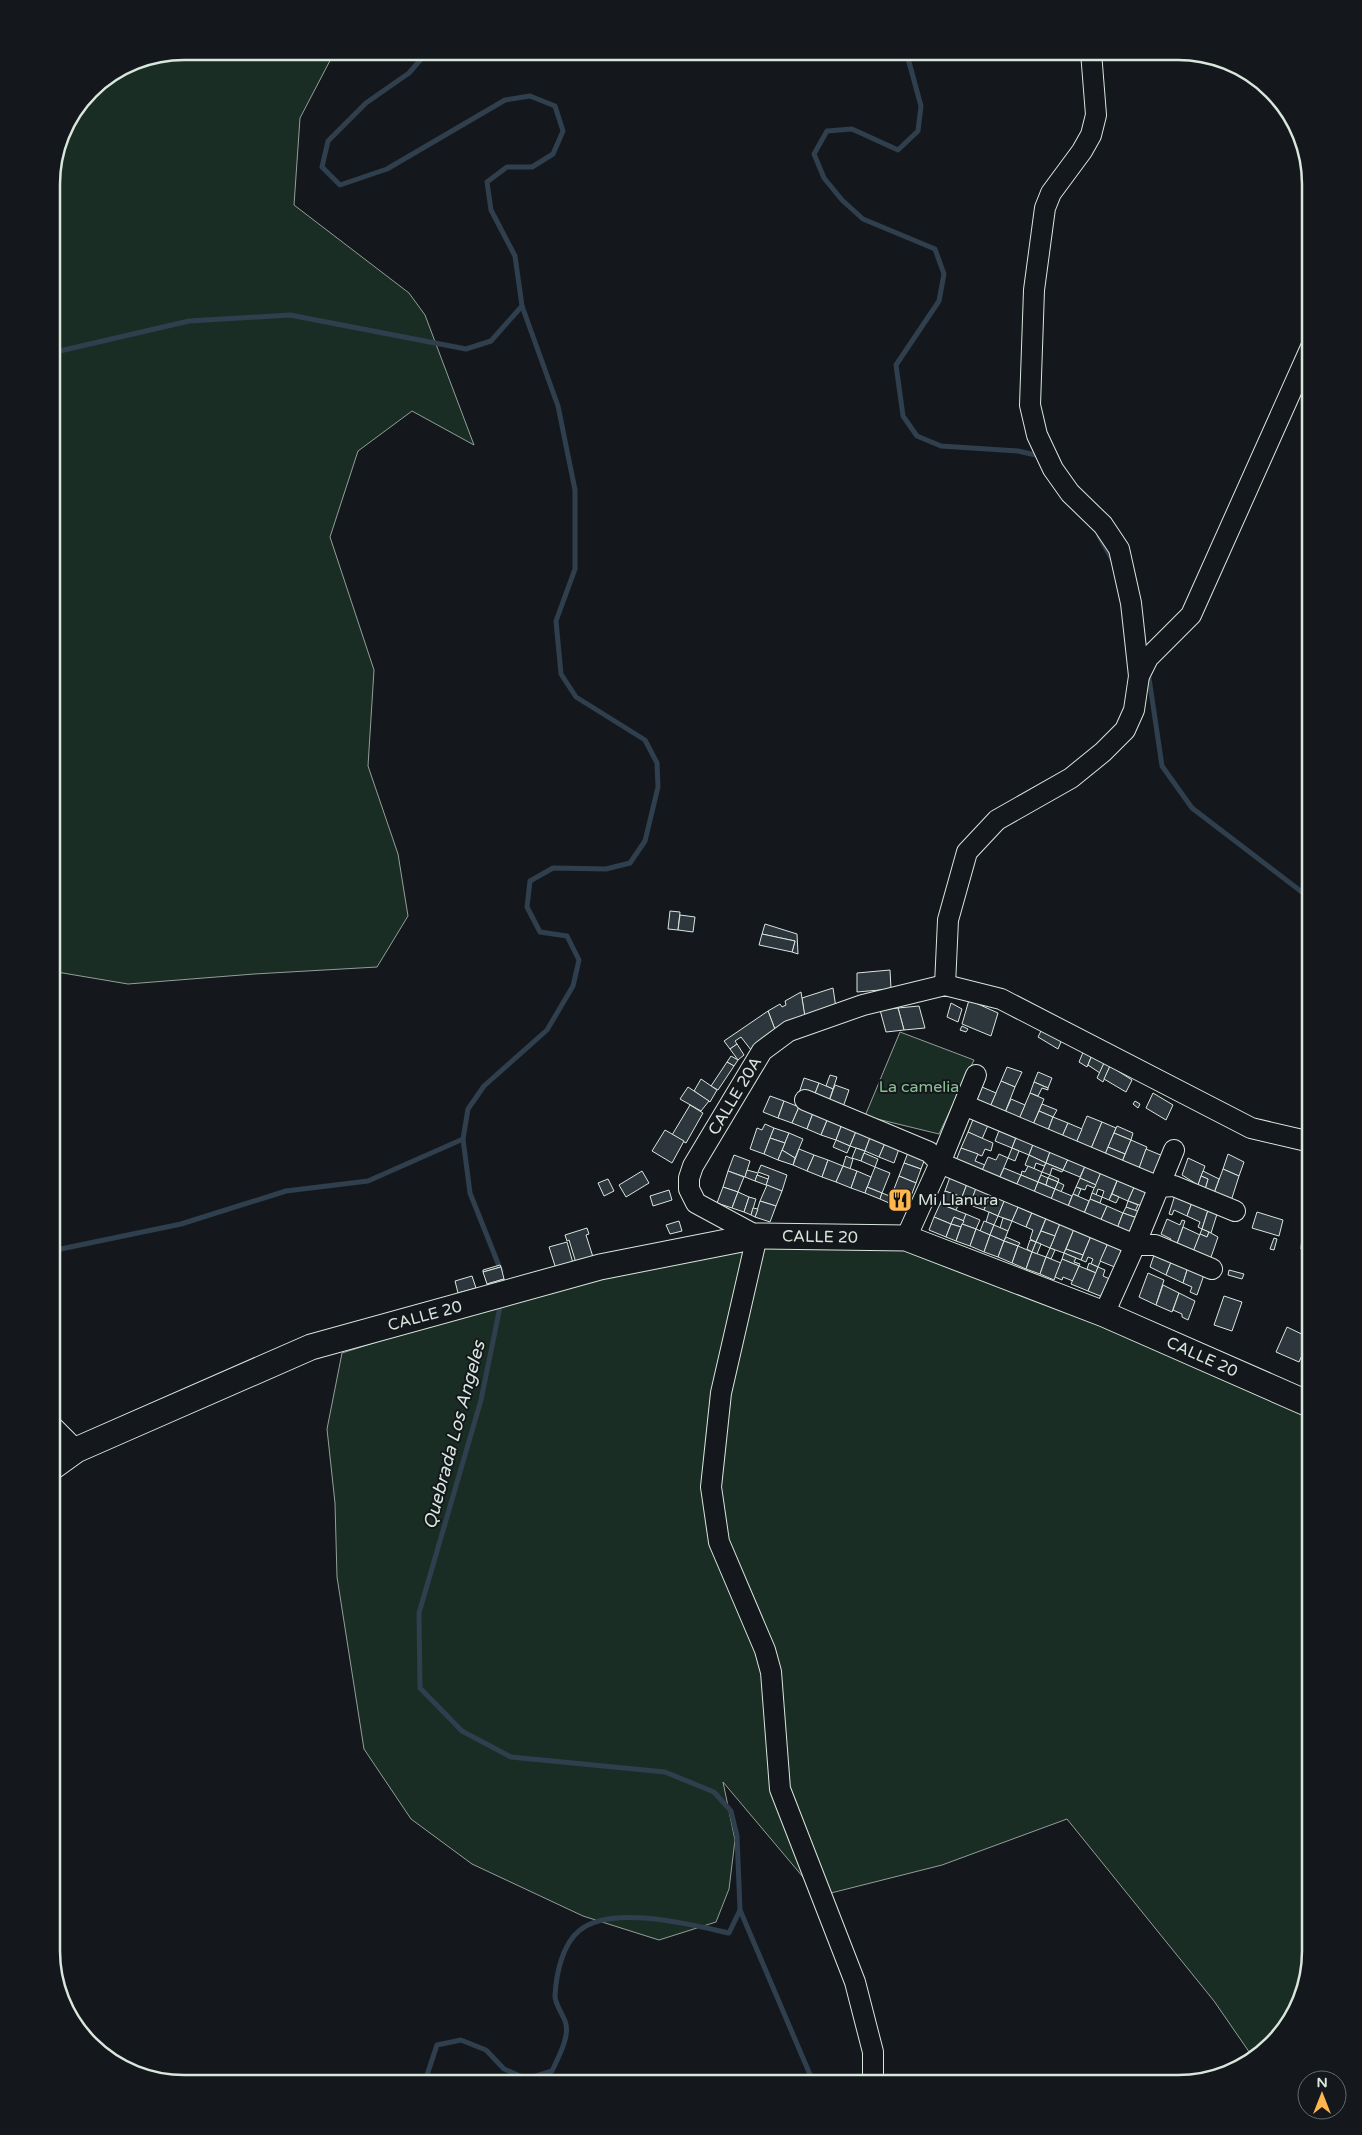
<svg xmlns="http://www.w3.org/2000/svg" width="1362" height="2135" viewBox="0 0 1362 2135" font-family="'Varela Round',sans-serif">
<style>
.green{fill:#1a2d24;stroke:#939e99}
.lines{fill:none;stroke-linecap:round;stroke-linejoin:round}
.stream{stroke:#2f3f4d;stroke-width:5}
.building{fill:#2c363c;stroke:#d8e6dc}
.minor-casing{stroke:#d8e6dc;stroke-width:22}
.major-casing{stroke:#d8e6dc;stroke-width:27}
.minor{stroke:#14181c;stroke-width:20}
.major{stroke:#14181c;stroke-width:25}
.labels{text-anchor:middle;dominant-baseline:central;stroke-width:4;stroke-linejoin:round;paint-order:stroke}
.park-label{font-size:16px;fill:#8ac095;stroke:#14181c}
.street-label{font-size:16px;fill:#d8e6dc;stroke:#14181c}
.poi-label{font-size:16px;fill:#d8e6dc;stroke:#14181c;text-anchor:start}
.water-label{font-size:18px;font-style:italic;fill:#d8e6dc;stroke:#14181c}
.rim{fill:none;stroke:#d8e6dc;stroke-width:2.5}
</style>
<rect width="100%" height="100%" fill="#14181c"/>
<g class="green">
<path d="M184 51H335L300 118 294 205 409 293 425 315 474 445 412 411 358 451 330 537 374 670 368 766 398 854 408 916 377 967 254 974 128 984 51 971 52 176 61 133 90 90 134 61Z"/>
<path d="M900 1032 974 1060 939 1134 865 1116Z"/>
<path d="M742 1247 937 1248 1311 1404V1951L1288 2024 1252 2056 1214 2001 1067 1819 942 1865 819 1896 723 1782 735 1840 729 1889 716 1922 659 1940 583 1916 472 1864 411 1819 364 1749 337 1577 335 1503 327 1429 342 1353 582 1277Z"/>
</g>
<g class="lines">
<g class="stream">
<path d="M428 51 409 73 366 103 328 141 322 167 340 185 387 169 505 100 530 96 555 106 563 131 553 154 532 167H507L487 182 491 210 515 256 522 306 558 406 575 490V569L556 621 561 674 576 697 645 740 657 763 658 787 645 841 630 863 606 869 553 868 530 881 527 907 540 932 567 936 579 960 573 986 547 1030 484 1086 468 1109 463 1139 470 1193 501 1271"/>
<path d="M906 51 921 106 918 131 898 150 852 129 827 131 814 154 824 178 842 200 863 219 935 249 944 274 939 301 896 365 903 416 917 436 941 446 1018 451 1040 456"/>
<path d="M51 353 189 321 290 315 466 349 491 341 522 306"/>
<path d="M1099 536 1113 561"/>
<path d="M1148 671 1162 766 1192 808 1311 899"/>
<path d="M51 1251 181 1224 286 1191 368 1181 463 1139"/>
<path d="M740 1910 814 2084"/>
<path d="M424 2084 437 2045 461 2040 486 2050 504 2069 527 2079 552 2071C558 2058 571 2035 565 2021 562 2013 555 2004 555 1996 556 1975 562 1944 580 1930 612 1904 692 1925 729 1933L740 1910 737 1836 731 1811 714 1792 665 1772 511 1757 462 1731 420 1688 419 1613 481 1400 501 1302"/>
</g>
</g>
<g class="building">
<path d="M670 911 680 912 678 930 668 929Z"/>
<path d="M680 915 695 917 693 932 678 930Z"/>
<path d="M765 924 797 934 798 954 792 952 795 941 762 934Z"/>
<path d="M762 934 795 941 792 952 759 945Z"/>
<path d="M890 970 891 989 857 992V973Z"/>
<path d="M833 988 836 1008 805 1019 802 998Z"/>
<path d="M801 992 806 1023 776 1032 768 1011 780 1004 782 1007 786 1005 785 1001Z"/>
<path d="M969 1000 998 1013 991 1036 962 1024Z"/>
<path d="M951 1003 962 1009 958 1022 947 1017Z"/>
<path d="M919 1006 925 1028 904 1030 898 1008Z"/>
<path d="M898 1008 904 1030 886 1032 880 1010Z"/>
<path d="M768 1011 776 1032 751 1050 741 1037 735 1041 737 1044 730 1049 724 1041Z"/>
<path d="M962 1026 968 1029 966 1032 960 1030Z"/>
<path d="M1038 1029 1063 1037 1058 1049 1038 1037 1041 1031Z"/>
<path d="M737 1044 744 1055 738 1060 730 1049Z"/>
<path d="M1084 1050 1092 1055 1087 1067 1079 1062Z"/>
<path d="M1092 1055 1104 1063 1100 1073 1088 1065Z"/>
<path d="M731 1056 738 1060 734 1066 727 1062Z"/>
<path d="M727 1062 734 1066 718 1090 711 1086Z"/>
<path d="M1104 1063 1110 1066 1103 1082 1097 1078Z"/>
<path d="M1110 1066 1132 1080 1126 1092 1104 1079Z"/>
<path d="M1007 1067 1022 1072 1015 1087 1001 1081Z"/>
<path d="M1038 1072 1052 1078 1048 1088 1034 1082Z"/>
<path d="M830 1075 837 1077 833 1089 826 1086Z"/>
<path d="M804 1078 819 1083 813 1099 799 1093Z"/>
<path d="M701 1079 717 1090 710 1102 694 1091Z"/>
<path d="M1001 1081 1015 1087 1004 1115 989 1109Z"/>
<path d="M1034 1082 1048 1088V1090L1042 1088 1038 1096 1030 1093Z"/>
<path d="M819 1083 833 1089 828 1104 813 1099Z"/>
<path d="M835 1085 849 1090 842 1110 828 1104Z"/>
<path d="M688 1087 709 1101 701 1111 680 1099Z"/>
<path d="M982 1087 996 1093 989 1109 975 1104Z"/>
<path d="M1030 1093 1044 1099 1032 1127 1018 1121Z"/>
<path d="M1153 1093 1173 1105 1166 1120 1146 1108Z"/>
<path d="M770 1096 784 1101 778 1118 763 1112Z"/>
<path d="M1011 1099 1025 1105 1018 1121 1004 1115Z"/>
<path d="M784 1101 799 1107 792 1123 778 1118Z"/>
<path d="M1135 1101 1140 1104 1138 1108 1133 1104Z"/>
<path d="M1042 1104 1057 1110 1053 1117 1039 1111Z"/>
<path d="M690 1105 703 1113 686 1143 672 1135Z"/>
<path d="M799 1107 813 1113 807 1129 792 1123Z"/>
<path d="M1039 1111 1053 1117 1047 1133 1032 1127Z"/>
<path d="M813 1113 828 1118 821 1135 807 1129Z"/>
<path d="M1087 1116 1102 1122 1090 1151 1075 1145Z"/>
<path d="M974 1117 989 1123 982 1139 968 1132Z"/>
<path d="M1053 1117 1068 1123 1061 1139 1047 1133Z"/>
<path d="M828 1118 842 1124 836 1140 821 1135Z"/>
<path d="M1102 1122 1116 1128 1104 1157 1090 1151Z"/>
<path d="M1068 1123 1082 1129 1075 1145 1061 1139Z"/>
<path d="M765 1124 774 1128 764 1154 750 1149 757 1128 762 1130Z"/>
<path d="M842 1124 857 1129 850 1146 836 1140Z"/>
<path d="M1117 1126 1133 1133 1131 1140 1114 1133Z"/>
<path d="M774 1128 789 1133 785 1143 770 1138Z"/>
<path d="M1000 1128 1017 1135 1012 1148 995 1141Z"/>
<path d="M857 1129 871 1135 865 1151 850 1146Z"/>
<path d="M665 1130 684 1141 672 1163 652 1151Z"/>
<path d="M968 1132 993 1143 991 1151 985 1149 982 1156 961 1148Z"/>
<path d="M789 1133 803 1139 795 1158 782 1150Z"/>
<path d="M1114 1133 1131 1140 1125 1154 1108 1147Z"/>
<path d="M871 1135 886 1141 879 1157 865 1151Z"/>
<path d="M1017 1135 1034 1142 1029 1155 1012 1148Z"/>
<path d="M770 1138 785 1143 778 1160 764 1154Z"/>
<path d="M836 1140 850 1146 847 1153 833 1147Z"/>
<path d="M1131 1140 1147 1147 1138 1171 1121 1164Z"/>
<path d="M886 1141 900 1146 894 1163 879 1157Z"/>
<path d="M1034 1142 1051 1149 1046 1163 1029 1155Z"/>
<path d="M1108 1147 1125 1154 1121 1164 1104 1157Z"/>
<path d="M856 1148 865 1151 861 1161 852 1158Z"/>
<path d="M961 1148 978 1154 975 1161 985 1165 981 1173 955 1163Z"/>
<path d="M1012 1148 1019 1151 1015 1161 1008 1158Z"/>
<path d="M799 1149 814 1155 807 1171 793 1165Z"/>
<path d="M1051 1149 1069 1157 1063 1170 1046 1163Z"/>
<path d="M1146 1149 1163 1156 1154 1177 1138 1171Z"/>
<path d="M782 1150 795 1158 793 1165 778 1160Z"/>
<path d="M909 1150 926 1156 921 1169 904 1163Z"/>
<path d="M864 1153 878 1159 875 1167 861 1161Z"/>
<path d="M999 1154 1008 1158 998 1181 981 1173 988 1157 996 1160Z"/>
<path d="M1228 1154 1244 1162 1239 1176 1223 1169Z"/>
<path d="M734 1155 750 1161 745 1177 728 1171Z"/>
<path d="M814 1155 828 1160 822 1177 807 1171Z"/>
<path d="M1029 1155 1046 1163 1044 1166 1036 1163 1034 1169 1025 1165Z"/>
<path d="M846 1156 853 1159 850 1169 843 1166Z"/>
<path d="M1069 1157 1086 1164 1080 1177 1063 1170Z"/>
<path d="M1188 1158 1205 1166 1198 1185 1182 1175Z"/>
<path d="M828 1160 843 1166 836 1182 822 1177Z"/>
<path d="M904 1163 921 1169 916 1183 899 1176Z"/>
<path d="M1046 1163 1063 1170 1062 1172 1052 1168 1050 1175 1042 1172Z"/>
<path d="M1086 1164 1102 1170 1096 1185 1080 1178Z"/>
<path d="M761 1165 787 1175 782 1191 766 1185 769 1176 758 1172Z"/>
<path d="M843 1166 857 1171 851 1188 836 1182Z"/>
<path d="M1028 1166 1042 1172 1038 1182 1021 1175 1022 1171 1025 1172Z"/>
<path d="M875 1167 890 1173 882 1193 867 1187Z"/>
<path d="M1004 1168 1021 1175 1015 1188 998 1181Z"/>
<path d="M1223 1169 1239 1176 1231 1201 1214 1193Z"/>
<path d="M747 1170 758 1173 755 1181 745 1177Z"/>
<path d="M1102 1170 1119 1176 1109 1200 1102 1197 1104 1191 1098 1189 1096 1195 1092 1193Z"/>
<path d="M642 1171 649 1183 626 1197 619 1185Z"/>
<path d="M728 1171 744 1177 738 1192 723 1187Z"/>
<path d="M857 1171 871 1177 865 1193 851 1188Z"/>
<path d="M1203 1171 1219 1179 1214 1193 1205 1189 1208 1179 1201 1176Z"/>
<path d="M757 1175 768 1179 766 1185 755 1181Z"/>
<path d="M1021 1175 1038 1182 1033 1195 1015 1188Z"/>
<path d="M1041 1175 1048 1178 1046 1185 1038 1182Z"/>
<path d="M1050 1175 1059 1179 1058 1182 1048 1178Z"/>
<path d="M899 1176 916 1183 911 1196 894 1189Z"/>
<path d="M1119 1176 1136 1183 1128 1201 1112 1194Z"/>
<path d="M1201 1176 1208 1179 1205 1189 1198 1185Z"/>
<path d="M950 1177 967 1184 962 1197 945 1191Z"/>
<path d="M1048 1178 1058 1182 1055 1189 1046 1185Z"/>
<path d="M1080 1178 1096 1185 1094 1188 1087 1185 1085 1190 1076 1187Z"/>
<path d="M608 1179 614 1191 604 1196 598 1183Z"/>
<path d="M1038 1182 1055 1189 1050 1202 1033 1195Z"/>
<path d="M1058 1182 1064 1185 1061 1192 1055 1189Z"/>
<path d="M1136 1183 1153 1189 1145 1207 1128 1201Z"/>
<path d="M967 1184 976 1188 973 1197 969 1196 968 1200 962 1197Z"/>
<path d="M767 1185 782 1191 776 1206 760 1201Z"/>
<path d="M723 1187 738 1192 732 1208 717 1203Z"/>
<path d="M867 1187 882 1193 880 1199 865 1193Z"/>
<path d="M1076 1187 1081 1189 1078 1196 1073 1194Z"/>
<path d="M976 1188 991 1193 984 1210 970 1205Z"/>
<path d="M894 1189 911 1196 906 1209 889 1203Z"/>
<path d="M1055 1189 1072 1196 1067 1209 1050 1202Z"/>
<path d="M669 1190 672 1200 653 1206 650 1196Z"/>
<path d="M945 1191 962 1197 956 1210 940 1204Z"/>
<path d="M738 1192 749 1197 744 1212 732 1208Z"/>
<path d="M1176 1192 1194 1197 1187 1216 1174 1210 1172 1215 1169 1214Z"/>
<path d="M882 1193 892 1197 889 1203 880 1199Z"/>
<path d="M991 1193 1005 1199 998 1216 984 1210Z"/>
<path d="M1092 1193 1102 1197 1100 1203 1090 1199Z"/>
<path d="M1073 1194 1089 1201 1083 1216 1067 1209Z"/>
<path d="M1112 1194 1119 1197 1116 1203 1109 1200Z"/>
<path d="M749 1197 756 1199 751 1215 744 1212Z"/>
<path d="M1194 1197 1209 1207 1202 1229 1198 1227 1200 1222 1187 1216Z"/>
<path d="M1005 1199 1019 1205 1012 1221 998 1216Z"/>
<path d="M1090 1199 1107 1206 1099 1224 1083 1216Z"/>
<path d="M760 1201 776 1206 770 1222 755 1217Z"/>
<path d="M1128 1201 1138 1205 1135 1211 1126 1207Z"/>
<path d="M940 1204 966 1214 964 1221 954 1217 951 1224 934 1217Z"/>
<path d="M1019 1205 1033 1210 1026 1227 1012 1221Z"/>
<path d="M1107 1206 1123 1213 1116 1231 1099 1224Z"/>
<path d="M1126 1207 1143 1213 1140 1219 1123 1213Z"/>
<path d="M1209 1207 1218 1211 1211 1233 1202 1229Z"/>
<path d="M753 1208 758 1209 755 1217 751 1215Z"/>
<path d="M1033 1210 1047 1216 1036 1242 1030 1239 1033 1230 1026 1227Z"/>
<path d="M989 1212 998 1216 994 1225 986 1222Z"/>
<path d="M1257 1212 1283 1220 1279 1236 1252 1228Z"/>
<path d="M1123 1213 1140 1219 1133 1237 1116 1231Z"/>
<path d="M966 1214 980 1220 976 1229 962 1224Z"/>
<path d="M1047 1216 1061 1221 1055 1236 1041 1231Z"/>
<path d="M934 1217 951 1224 946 1237 929 1230Z"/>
<path d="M954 1217 964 1221 961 1227 951 1224Z"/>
<path d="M1003 1218 1012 1221 1008 1231 1000 1228Z"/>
<path d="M1167 1219 1180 1225 1182 1220 1185 1221 1177 1244 1170 1241 1171 1239 1161 1234Z"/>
<path d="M679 1221 682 1231 670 1234 666 1225Z"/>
<path d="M984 1221 994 1225 990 1235 980 1231Z"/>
<path d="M1061 1221 1075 1227 1064 1253 1050 1248Z"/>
<path d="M1303 1222 1311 1223V1250L1301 1249Z"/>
<path d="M951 1224 961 1227 956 1241 946 1237Z"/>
<path d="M962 1224 976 1229 970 1246 956 1241Z"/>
<path d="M994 1225 1008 1231 1004 1241 990 1235Z"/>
<path d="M1183 1227 1200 1235 1193 1252 1177 1244Z"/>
<path d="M587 1228 589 1234 586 1235 593 1257 576 1263 569 1240 567 1241 565 1235Z"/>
<path d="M976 1229 990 1235 984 1252 970 1246Z"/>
<path d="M1074 1229 1091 1236 1083 1255 1066 1249Z"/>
<path d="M1202 1229 1209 1232 1207 1237 1200 1234Z"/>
<path d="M1041 1231 1055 1236 1050 1248 1036 1242Z"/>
<path d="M1209 1232 1218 1237 1210 1260 1193 1252 1200 1234 1207 1237Z"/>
<path d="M990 1235 1004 1241 998 1257 984 1252Z"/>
<path d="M1091 1236 1108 1243 1098 1267 1091 1264 1093 1259 1088 1257 1086 1262 1081 1260Z"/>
<path d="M1006 1237 1020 1243 1018 1246 1004 1241Z"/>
<path d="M1274 1238 1277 1239 1274 1250 1270 1249Z"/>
<path d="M1030 1240 1036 1242 1032 1252 1027 1249Z"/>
<path d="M1004 1241 1018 1246 1012 1263 998 1257Z"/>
<path d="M567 1242 573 1263 556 1269 549 1247Z"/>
<path d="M1036 1242 1041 1244 1037 1254 1032 1252Z"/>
<path d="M1108 1243 1124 1250 1117 1268 1100 1261Z"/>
<path d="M1018 1246 1032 1252 1026 1269 1012 1263Z"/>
<path d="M1050 1248 1055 1250 1051 1259 1046 1257Z"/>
<path d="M1066 1249 1083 1255 1081 1260 1064 1253Z"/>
<path d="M1032 1252 1046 1257 1040 1274 1026 1269Z"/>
<path d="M1155 1252 1173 1257 1166 1275 1150 1267Z"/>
<path d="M1064 1253 1076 1258 1074 1262 1080 1264 1079 1266 1062 1259Z"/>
<path d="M1046 1257 1061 1263 1054 1280 1040 1274Z"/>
<path d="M1173 1257 1188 1267 1183 1283 1166 1275Z"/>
<path d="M1062 1259 1079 1266 1073 1281 1063 1277 1062 1280 1055 1277Z"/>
<path d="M1089 1263 1098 1267 1096 1273 1087 1269Z"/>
<path d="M500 1265 501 1267 483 1272V1270Z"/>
<path d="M1079 1266 1096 1273 1088 1291 1071 1284Z"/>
<path d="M501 1267 504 1279 487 1284 483 1272Z"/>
<path d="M1098 1267 1105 1270 1103 1276 1112 1280 1105 1298 1088 1291Z"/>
<path d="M1188 1267 1205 1272 1197 1295 1190 1292 1192 1287 1183 1283Z"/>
<path d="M1229 1270 1244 1274 1242 1279 1228 1275Z"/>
<path d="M1148 1273 1164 1280 1156 1305 1139 1297Z"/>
<path d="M472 1276 476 1288 458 1293 455 1281Z"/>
<path d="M504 1279 506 1284 488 1289 487 1284Z"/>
<path d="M1163 1285 1179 1293 1172 1312 1156 1305Z"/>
<path d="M1179 1293 1195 1301 1188 1320 1182 1317V1314L1173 1310Z"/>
<path d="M1224 1296 1242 1302 1232 1331 1214 1325Z"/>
<path d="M1287 1327 1310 1338 1299 1362 1276 1352Z"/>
</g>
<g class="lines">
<g class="minor-casing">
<g id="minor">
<path d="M1091 52 1096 115 1091 135 1082 151 1051 193 1045 208 1034 290 1030 405 1037 435 1053 469 1070 493 1103 525 1119 549 1131 603 1139 676"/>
<path d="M945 985 948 920 967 852 997 820 1071 778 1103 752 1125 730 1134 710 1139 676 1148 658 1191 615 1311 347"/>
<path d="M805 1100 929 1152 940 1163 1135 1245H1155L1212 1269"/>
<path d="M964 1105 1159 1187 1174 1186 1235 1211"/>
<path d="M906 1238 940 1163 976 1075"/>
<path d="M1104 1314 1135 1245 1174 1150"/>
<path d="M51 1425 76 1450"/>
<path d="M873 2084V2052L855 1982 780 1789 771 1672 765 1650 719 1542 711 1487 721 1393 757 1236 696 1203 689 1189V1178L693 1166 762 1051 789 1031 863 1005 945 985 1001 999 1251 1128 1311 1142"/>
</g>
</g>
<g class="major-casing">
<path id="major" d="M51 1468 76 1450 311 1347 600 1267 757 1236 906 1238 1104 1314 1311 1405"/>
</g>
<use href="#minor" class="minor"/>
<use href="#major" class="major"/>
</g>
<defs>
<g id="restaurant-square" transform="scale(1.25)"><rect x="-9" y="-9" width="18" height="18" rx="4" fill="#ffb74d" stroke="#14181c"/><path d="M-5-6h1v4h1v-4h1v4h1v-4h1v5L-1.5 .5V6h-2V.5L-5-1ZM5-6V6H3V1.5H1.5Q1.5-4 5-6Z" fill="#111"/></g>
</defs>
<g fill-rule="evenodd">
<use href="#restaurant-square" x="900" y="1200"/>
</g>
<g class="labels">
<g class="park-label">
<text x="919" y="1087">La camelia</text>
</g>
<g class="street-label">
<text transform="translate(735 1096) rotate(-59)">CALLE 20A</text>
<text transform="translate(820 1237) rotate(1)">CALLE 20</text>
<text transform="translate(425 1316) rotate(-15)">CALLE 20</text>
<text transform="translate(1202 1357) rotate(24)">CALLE 20</text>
</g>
<g class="poi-label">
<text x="918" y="1200">Mi Llanura</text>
</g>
<g class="water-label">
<text transform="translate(454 1435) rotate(-75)">Quebrada Los Angeles</text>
</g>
</g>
<path d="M0 0H1362V2135H0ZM184 60H1178A124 124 0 0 1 1302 184V1951A124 124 0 0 1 1178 2075H184A124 124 0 0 1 60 1951V184A124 124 0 0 1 184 60Z" fill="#14181c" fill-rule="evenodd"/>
<path class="rim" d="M184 60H1178A124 124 0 0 1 1302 184V1951A124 124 0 0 1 1178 2075H184A124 124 0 0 1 60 1951V184A124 124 0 0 1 184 60Z"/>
<g transform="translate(1322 2095)"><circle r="24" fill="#14181c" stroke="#626a69"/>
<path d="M0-4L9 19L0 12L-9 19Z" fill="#ffb74d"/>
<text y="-8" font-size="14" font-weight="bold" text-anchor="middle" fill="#d8e6dc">N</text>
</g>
</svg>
